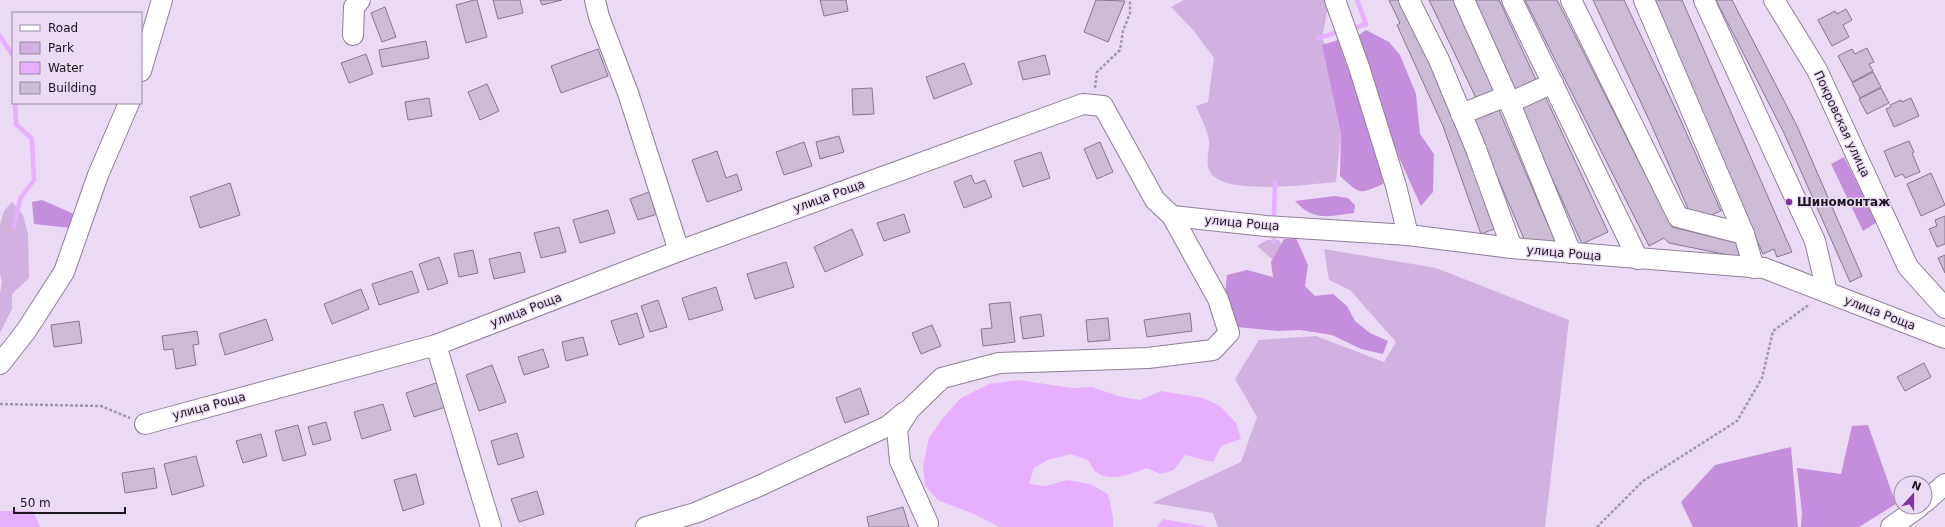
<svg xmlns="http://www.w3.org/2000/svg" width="1945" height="527" viewBox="0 0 1945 527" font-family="'DejaVu Sans',sans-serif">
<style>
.green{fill:#d1b1e0}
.forest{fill:#c48edc}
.water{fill:#e6afff}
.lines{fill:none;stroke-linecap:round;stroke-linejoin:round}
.stream{stroke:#e6afff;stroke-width:4.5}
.building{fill:#cbbbd4;stroke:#86778e}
.minor-casing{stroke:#8f7f96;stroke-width:22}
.path{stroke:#a396aa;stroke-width:2.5;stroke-dasharray:3 2;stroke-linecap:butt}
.minor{stroke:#fff;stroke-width:20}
.poi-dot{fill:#8433a3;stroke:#ebdaf4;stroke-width:1.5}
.labels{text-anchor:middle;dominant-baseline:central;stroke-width:3;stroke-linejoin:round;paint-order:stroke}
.street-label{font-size:12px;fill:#1c161f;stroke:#ebdaf4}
.poi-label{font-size:12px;font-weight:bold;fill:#1c161f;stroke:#ebdaf4;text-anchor:start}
</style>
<rect width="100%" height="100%" fill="#ebdaf4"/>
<g class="green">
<path d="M1184 0H1327L1329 2 1322 38 1346 88 1336 182C1312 184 1225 196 1211 173 1204 162 1210 153 1209 141 1208 130 1200 117 1196 106L1208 102 1214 58 1194 31 1171 7Z"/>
<path d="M12 202 23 215 28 234 29 278 12 294V309L0 333V294L2 282 0 274V225L4 211Z"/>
<path d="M1267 240H1279L1285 249 1283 262 1272 259 1257 246Z"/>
<path d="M1324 249 1436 268 1569 320 1545 527H1218L1213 513 1152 503 1241 462 1257 417 1235 379 1259 340 1316 336 1384 362 1396 342 1350 290 1329 280Z"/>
</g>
<g class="forest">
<path d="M1366 30 1389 42 1400 55 1416 94 1420 134 1434 154 1433 192 1421 206 1400 160 1380 110 1356 37Z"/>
<path d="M1338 40 1347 67 1368 112 1371 138 1381 171 1383 184C1358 195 1360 194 1340 176L1341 133 1322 45Z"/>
<path d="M1844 157 1877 222 1863 231 1831 164Z"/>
<path d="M1335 196 1348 198 1355 205 1354 213C1329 216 1314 222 1295 201Z"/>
<path d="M42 200 74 214 71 228 34 224 32 202Z"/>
<path d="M1296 238 1308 265 1305 286 1315 296 1333 294 1347 306 1355 321 1370 333 1388 341 1383 354 1361 349 1332 335 1300 330 1278 331 1237 327 1224 302 1227 275 1247 270 1273 277 1271 262 1284 239Z"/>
<path d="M1868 425 1896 504 1859 527H1801L1802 513 1797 468 1841 474 1852 426Z"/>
<path d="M1791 447 1798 527H1693L1681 502 1715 465Z"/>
</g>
<g class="water">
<path d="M1019 380 1071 388 1092 387 1118 396 1140 400 1161 391 1203 398 1220 406 1236 423 1241 439 1221 446 1213 462 1185 455 1174 470 1160 474 1147 468C1133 473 1109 484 1095 471 1092 468 1090 463 1088 460L1071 454 1048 460 1034 468 1029 484 1046 486 1067 480 1090 484 1108 494 1113 517V527H1000L976 515 938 500 925 486 923 466 929 438 943 418 961 398 989 384Z"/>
<path d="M0 511H33L40 527H0Z"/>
<path d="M1163 519 1207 527H1157Z"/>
</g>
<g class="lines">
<g class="stream">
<path d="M1357 27 1366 24 1357 0"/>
<path d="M0 36 13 56"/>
<path d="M1318 38 1335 33"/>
<path d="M1274 214 1275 182"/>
<path d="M14 227 20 199 34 180 32 139 16 124 15 103"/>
<path d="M1274 233V242"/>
</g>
</g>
<g class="building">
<path d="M474 0H477L487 37 466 43 456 5Z"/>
<path d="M493 0H520L523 13 498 19Z"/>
<path d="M540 0H562L542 5Z"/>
<path d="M820 0H846L848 11 824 16Z"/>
<path d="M1096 0 1125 1 1108 42 1084 32Z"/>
<path d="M1389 0H1405L1457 122 1494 229 1481 234 1443 126 1397 25 1400 23Z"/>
<path d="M1429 0H1462L1501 88 1476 98Z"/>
<path d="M1468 0H1499L1538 84 1513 96Z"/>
<path d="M1525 0H1557L1672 227 1738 243 1743 258 1669 243 1664 238 1649 246Z"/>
<path d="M1593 0H1624L1677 112 1721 211 1704 218 1689 211 1651 124Z"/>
<path d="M1652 0H1682L1792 252 1777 257 1774 249 1763 254Z"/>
<path d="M1716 0H1732L1797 126 1862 276 1850 282 1784 133Z"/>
<path d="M385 7 396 37 382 42 371 13Z"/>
<path d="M1846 9 1852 20 1843 25 1849 37 1832 46 1818 20 1835 11 1837 14Z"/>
<path d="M426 41 429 58 382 67 379 50Z"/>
<path d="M1867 48 1874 62 1869 64 1873 71 1852 82 1838 56 1852 49 1855 54Z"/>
<path d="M598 49 608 76 561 93 551 66Z"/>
<path d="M366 54 373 74 349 83 341 63Z"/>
<path d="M1045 55 1050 74 1023 80 1018 62Z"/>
<path d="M964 63 972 84 934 99 926 77Z"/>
<path d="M1873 72 1881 87 1860 98 1852 83Z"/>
<path d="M487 84 499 111 480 120 468 92Z"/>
<path d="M872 88 874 114 853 115 852 89Z"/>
<path d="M1881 88 1889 103 1867 114 1859 99Z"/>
<path d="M1545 96 1608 232 1582 244 1520 108Z"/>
<path d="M429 98 432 116 408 120 405 102Z"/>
<path d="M1911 98 1919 116 1894 127 1886 109 1891 107 1890 105 1901 100 1902 102Z"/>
<path d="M1498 108 1549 227 1554 225 1559 240 1546 243 1525 241 1472 118Z"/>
<path d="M839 136 844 152 820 159 816 142Z"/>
<path d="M1909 141 1914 152 1912 153 1920 172 1905 178 1903 174 1895 177 1884 151Z"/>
<path d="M804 142 812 166 784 175 776 152Z"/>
<path d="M1100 142 1113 172 1097 179 1084 149Z"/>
<path d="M717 151 726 178 737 174 742 190 707 202 692 160Z"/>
<path d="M1041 152 1050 178 1023 187 1014 161Z"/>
<path d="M1931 173 1945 205 1921 216 1907 184Z"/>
<path d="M971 175 975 184 985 180 992 197 964 208 954 182Z"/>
<path d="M230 183 240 215 200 228 190 197Z"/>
<path d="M657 189 664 212 638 220 630 199Z"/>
<path d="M608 210 615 233 580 243 573 220Z"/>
<path d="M904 214 910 232 884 241 877 223Z"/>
<path d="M1945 216V244L1937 247 1929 229 1937 226 1935 220Z"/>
<path d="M559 227 566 252 541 258 534 233Z"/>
<path d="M852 229 863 255 825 272 814 247Z"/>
<path d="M473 250 478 273 459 277 454 254Z"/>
<path d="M520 252 525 272 494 279 489 259Z"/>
<path d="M1945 255V273L1938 258Z"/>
<path d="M439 257 448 283 428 290 419 264Z"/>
<path d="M786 262 794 287 755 299 747 274Z"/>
<path d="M412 271 419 292 379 305 372 284Z"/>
<path d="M716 287 723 310 689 320 682 298Z"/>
<path d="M361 289 369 309 332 324 324 304Z"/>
<path d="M658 300 667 327 650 332 641 306Z"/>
<path d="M1010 302 1015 342 983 346 981 329 992 328 989 304Z"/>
<path d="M637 313 644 337 619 345 611 321Z"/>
<path d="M1190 313 1192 331 1147 337 1144 320Z"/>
<path d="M1041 314 1044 336 1023 339 1020 317Z"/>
<path d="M1108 318 1110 340 1088 342 1086 320Z"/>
<path d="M266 319 273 340 225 355 219 334Z"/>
<path d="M79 321 82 343 54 347 51 325Z"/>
<path d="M932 325 941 346 921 354 912 333Z"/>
<path d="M197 331 199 344 193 345 196 365 176 369 173 349 164 350 162 336Z"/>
<path d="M583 337 588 355 566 361 562 342Z"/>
<path d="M543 349 549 367 524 375 518 357Z"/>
<path d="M1924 363 1931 377 1905 391 1897 377Z"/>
<path d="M492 365 506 402 479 411 466 375Z"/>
<path d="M439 382 446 407 414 417 406 393Z"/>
<path d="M860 388 869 414 845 423 836 398Z"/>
<path d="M383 404 391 430 362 439 354 412Z"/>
<path d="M326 422 331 440 313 445 308 427Z"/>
<path d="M298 425 306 455 283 461 275 431Z"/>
<path d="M517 433 524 457 498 465 491 441Z"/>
<path d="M261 434 267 456 243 463 236 441Z"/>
<path d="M196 456 204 486 172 495 164 464Z"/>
<path d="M154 468 157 488 125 493 122 473Z"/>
<path d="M416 474 424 504 403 511 394 480Z"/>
<path d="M537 491 544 514 519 522 511 499Z"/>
<path d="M903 507 909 527H869L867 517Z"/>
</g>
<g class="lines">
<g class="minor-casing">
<g id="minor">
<path d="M595 0 599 17 628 93 679 251"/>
<path d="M1335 0 1359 67 1396 186 1408 235"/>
<path d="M1409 0 1439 60 1476 149 1512 248"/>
<path d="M1464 0 1507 96 1571 253"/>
<path d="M1512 0 1638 259"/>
<path d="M1571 0 1678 217 1744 234 1754 268"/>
<path d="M1644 0 1744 234"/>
<path d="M1704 0 1815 241 1827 292"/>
<path d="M1774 0 1817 70 1908 267 1945 308"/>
<path d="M353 35 354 7 360 0"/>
<path d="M141 71 162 0"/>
<path d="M1509 103 1553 83"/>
<path d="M1461 114 1507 96"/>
<path d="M1172 216 1266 226 1408 235 1512 248 1764 268 1945 338"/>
<path d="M436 345 491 527"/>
<path d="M0 364 26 331 64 272 98 175 129 103"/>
<path d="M145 424 436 345 679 251 1083 104 1103 106 1155 200 1172 216 1218 299 1229 333 1213 350 1148 358 999 363 942 378 910 409 897 429 900 461 928 523"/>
<path d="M1925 502 1945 484"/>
<path d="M646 527 695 513 759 486 888 426 905 412"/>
<path d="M1891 527 1919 507"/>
</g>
</g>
<g class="path">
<path d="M1095 88 1097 72 1120 50 1123 31 1130 13V0"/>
<path d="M0 404 101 406 130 418"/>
<path d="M1597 527 1643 481 1737 421 1762 378 1773 331 1810 304"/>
</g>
<use href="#minor" class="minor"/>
</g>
<circle class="poi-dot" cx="1789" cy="202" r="4"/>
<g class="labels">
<g class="street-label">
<text transform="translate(1842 124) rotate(65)">Покровская улица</text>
<text transform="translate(829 196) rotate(-20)">улица Роща</text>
<text transform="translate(1242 223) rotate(5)">улица Роща</text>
<text transform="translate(1564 253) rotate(5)">улица Роща</text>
<text transform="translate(526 310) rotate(-21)">улица Роща</text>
<text transform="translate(1880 313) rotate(21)">улица Роща</text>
<text transform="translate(209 406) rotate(-15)">улица Роща</text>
</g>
<g class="poi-label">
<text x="1797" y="202">Шиномонтаж</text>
</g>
</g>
<rect x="12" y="12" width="130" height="92" fill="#ebdaf4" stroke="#988c9f"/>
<rect x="20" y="25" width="20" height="6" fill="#ffffff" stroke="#988c9f"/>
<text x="48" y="32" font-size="12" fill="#1c161f">Road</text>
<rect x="20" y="42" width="20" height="12" fill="#d1b1e0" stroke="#988c9f"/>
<text x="48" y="52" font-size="12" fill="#1c161f">Park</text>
<rect x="20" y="62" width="20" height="12" fill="#e6afff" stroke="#988c9f"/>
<text x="48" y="72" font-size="12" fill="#1c161f">Water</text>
<rect x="20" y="82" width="20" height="12" fill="#cbbbd4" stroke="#988c9f"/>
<text x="48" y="92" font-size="12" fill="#1c161f">Building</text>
<g transform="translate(1913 495) rotate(21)"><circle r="19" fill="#ebdaf4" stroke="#988c9f"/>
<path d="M0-3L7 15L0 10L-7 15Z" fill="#8433a3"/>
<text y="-6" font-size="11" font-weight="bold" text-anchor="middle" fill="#1c161f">N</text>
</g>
<path d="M14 507v6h111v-6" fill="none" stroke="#1c161f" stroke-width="2"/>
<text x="20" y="507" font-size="12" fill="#1c161f" stroke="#ebdaf4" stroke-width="3" paint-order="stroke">50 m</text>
</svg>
